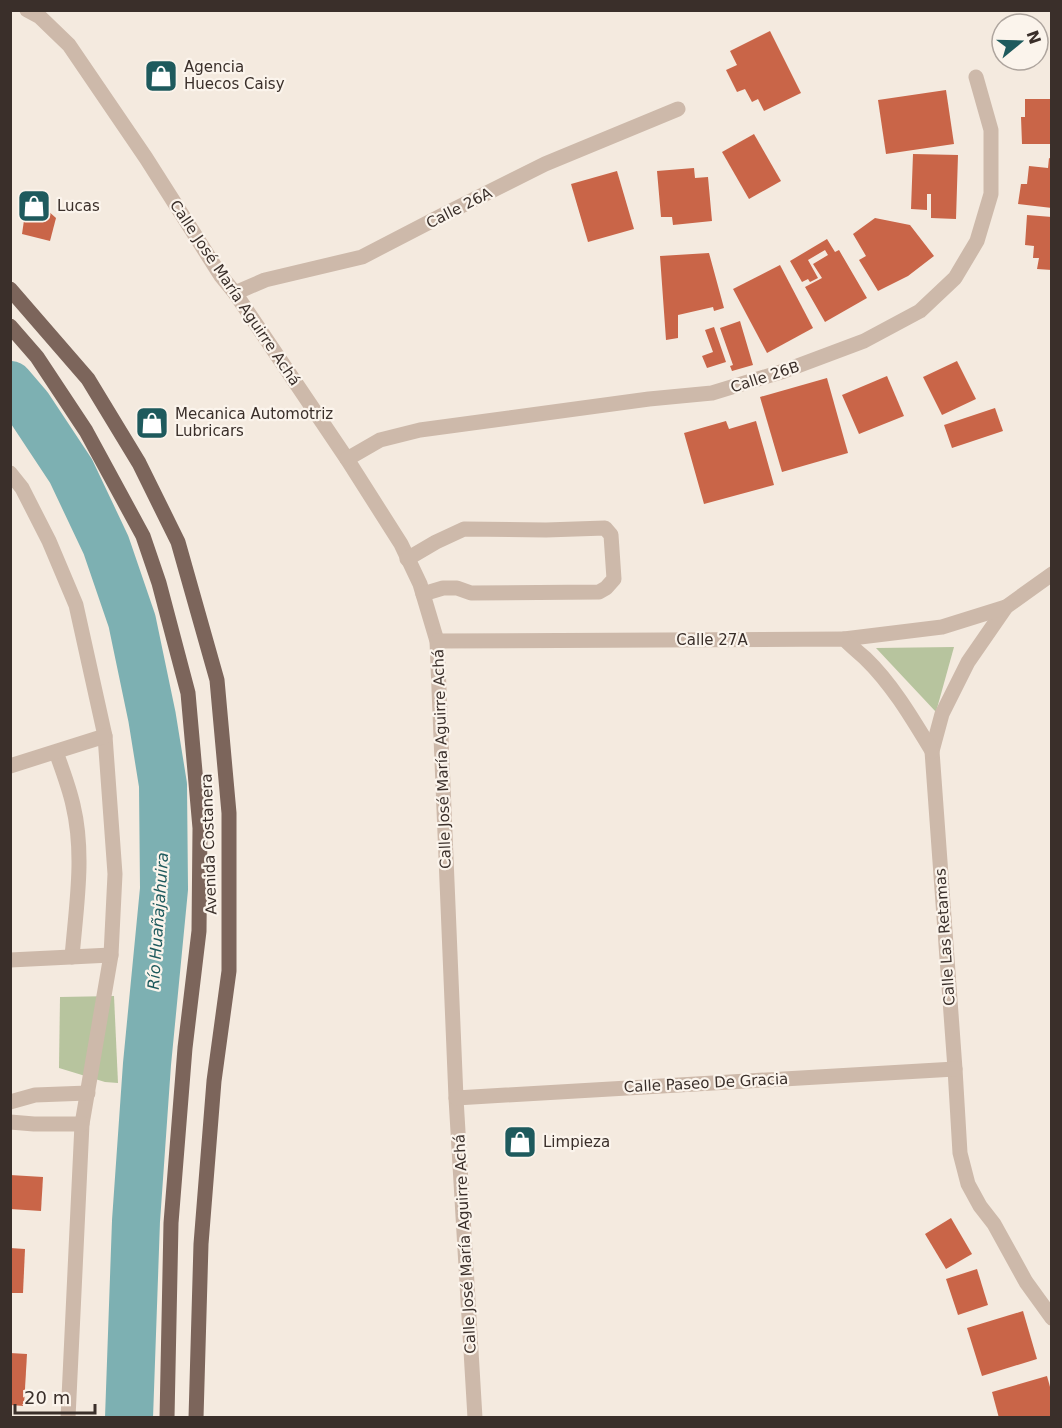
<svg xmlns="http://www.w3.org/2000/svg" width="1062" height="1428" viewBox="0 0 1062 1428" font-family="'DejaVu Sans',sans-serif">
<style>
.green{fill:#b7c49e}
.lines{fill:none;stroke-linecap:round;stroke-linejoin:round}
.river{stroke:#7db0b2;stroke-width:48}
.building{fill:#c96548}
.minor{stroke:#cdb9aa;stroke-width:15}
.major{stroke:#7c655b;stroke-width:15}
.labels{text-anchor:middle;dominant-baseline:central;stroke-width:4.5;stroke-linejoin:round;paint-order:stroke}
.poi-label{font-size:15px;fill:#3a2f2a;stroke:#fbf4ec;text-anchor:start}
.street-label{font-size:15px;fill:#3a2f2a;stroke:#fbf4ec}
.water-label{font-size:16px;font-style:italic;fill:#1e5a5d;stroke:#fbf4ec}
</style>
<rect width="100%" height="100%" fill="#f4eadf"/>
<g class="green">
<path d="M954 647 936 712 876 648Z"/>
<path d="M114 996 118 1083 105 1082 59 1068 60 997Z"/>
</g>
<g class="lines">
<path class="river" d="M10 385 28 406 71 471 106 545 132 621 152 717 163 785 164 889 147 1064 136 1221 129 1418"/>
</g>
<g class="building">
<path d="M770 31 801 93 764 111 758 99 752 102 745 89 737 92 726 70 737 65 730 51Z"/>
<path d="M946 90 954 144 886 154 878 100Z"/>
<path d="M1025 99H1052V144H1022L1021 117H1025Z"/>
<path d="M754 134 781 181 749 199 722 152Z"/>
<path d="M913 154 958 155 956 219 931 218V194H927V210L911 209Z"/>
<path d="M1049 158 1052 159V208L1018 204 1021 184H1027L1029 166 1048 168Z"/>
<path d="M694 168 695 178 708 177 712 221 673 225 672 217H661L657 171Z"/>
<path d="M617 171 634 229 588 242 571 184Z"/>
<path d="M28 193 56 218 50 241 22 234Z"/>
<path d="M1027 215 1052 217V270L1037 269 1039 258H1033L1034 246 1025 245Z"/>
<path d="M875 218 910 225 934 256 908 276 878 291 859 260 866 256 853 234Z"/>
<path d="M827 239 835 252 839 250 867 298 825 322 805 287 822 278 813 264 828 255 825 250 808 260 818 278 810 282 808 279 802 282 790 261Z"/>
<path d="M709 253 724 308 714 311 713 307 678 315V338L666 340 660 256Z"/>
<path d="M780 265 813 328 767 353 733 289Z"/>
<path d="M740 321 753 365 732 371 730 366 733 365 720 328Z"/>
<path d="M714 327 726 362 707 368 702 356 713 352 705 330Z"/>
<path d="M957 361 976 399 942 415 923 377Z"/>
<path d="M887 376 904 416 859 434 842 395Z"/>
<path d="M827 378 848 453 782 472 760 397Z"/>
<path d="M995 408 1003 431 952 448 944 425Z"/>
<path d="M726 421 729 429 756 421 774 485 704 504 684 433Z"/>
<path d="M10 1175 43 1177 41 1211 10 1209Z"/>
<path d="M951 1218 972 1254 946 1269 925 1234Z"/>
<path d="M10 1248 25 1249 23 1293H10Z"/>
<path d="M977 1269 988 1305 958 1315 946 1279Z"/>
<path d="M1023 1311 1037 1359 982 1376 967 1328Z"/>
<path d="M10 1353 27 1354 24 1406 10 1405Z"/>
<path d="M1047 1376 1052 1394V1418H999L992 1392Z"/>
</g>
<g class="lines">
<g class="minor">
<path d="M27 10 40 17 69 45 146 158 221 276 235 293 347 459 401 544 420 584 437 641 456 1098 475 1418"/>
<path d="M235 293 265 280 362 257 443 215 545 164 678 109"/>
<path d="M347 459 380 440 420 430 649 399 712 393 784 371 864 341 920 311 955 278 977 241 991 194V130L976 77"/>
<path d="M10 473 22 488 49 541 76 605 105 736 115 874 111 955 82 1124 68 1418"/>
<path d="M407 559 436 542 464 529 546 530 605 528 611 535 614 579 606 588 599 592 471 593 457 588H443L423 594"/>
<path d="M1052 574 1006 607 968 662 942 714 932 751 955 1069 960 1153 968 1184 980 1206 994 1224 1026 1282 1052 1318"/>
<path d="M844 639 942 627 1006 607"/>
<path d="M437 641 844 639C851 646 858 652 865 658 892 684 912 718 932 751"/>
<path d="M56 752C62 769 69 787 73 805 85 855 76 907 72 957"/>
<path d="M10 766 105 736"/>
<path d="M10 960 111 955"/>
<path d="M456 1098 955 1069"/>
<path d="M10 1102 35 1095 88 1093"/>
<path d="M10 1122 34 1124H82"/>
</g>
<g class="major">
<path d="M10 289 88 379 139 463 178 542 217 680 229 813V971L214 1081 201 1244 196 1418"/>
<path d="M10 326 37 357 86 431 143 536 159 583 188 693 200 828 199 931 185 1048 171 1223 167 1418"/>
</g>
</g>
<defs>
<g id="shop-square" transform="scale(1.725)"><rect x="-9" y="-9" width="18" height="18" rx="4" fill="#1e5a5d" stroke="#fbf4ec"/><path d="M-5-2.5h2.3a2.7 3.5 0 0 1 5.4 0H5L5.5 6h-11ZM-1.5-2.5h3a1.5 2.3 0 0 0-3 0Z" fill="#fff"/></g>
</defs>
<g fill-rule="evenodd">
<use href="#shop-square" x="161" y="76"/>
<use href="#shop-square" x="34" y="206"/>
<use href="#shop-square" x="152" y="423"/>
<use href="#shop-square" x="520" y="1142"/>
</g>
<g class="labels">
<g class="poi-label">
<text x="184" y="67">Agencia<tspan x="184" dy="17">Huecos Caisy</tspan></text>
<text x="57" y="206">Lucas</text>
<text x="175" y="414">Mecanica Automotriz<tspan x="175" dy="17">Lubricars</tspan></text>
<text x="543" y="1142">Limpieza</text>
</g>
<g class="street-label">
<text transform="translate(459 208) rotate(-27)">Calle 26A</text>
<text transform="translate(235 293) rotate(56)">Calle José María Aguirre Achá</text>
<text transform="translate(765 377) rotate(-18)">Calle 26B</text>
<text x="712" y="640">Calle 27A</text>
<text transform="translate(442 759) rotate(-92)">Calle José María Aguirre Achá</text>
<text transform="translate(209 844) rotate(-92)">Avenida Costanera</text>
<text transform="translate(945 937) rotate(-94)">Calle Las Retamas</text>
<text transform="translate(706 1083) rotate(-3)">Calle Paseo De Gracia</text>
<text transform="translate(465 1244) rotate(-93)">Calle José María Aguirre Achá</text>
</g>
<g class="water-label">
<text transform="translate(158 921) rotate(-86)">Río Huañajahuira</text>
</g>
</g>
<rect width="1062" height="1428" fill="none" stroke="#3a2f2a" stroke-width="24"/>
<g transform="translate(1020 42) rotate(71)"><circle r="28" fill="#fbf4ec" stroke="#aea59e" stroke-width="1.5"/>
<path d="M0-4.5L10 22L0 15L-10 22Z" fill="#1e5a5d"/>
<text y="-9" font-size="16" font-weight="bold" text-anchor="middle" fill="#3a2f2a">N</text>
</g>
<path d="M15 1404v9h80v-9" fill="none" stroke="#3a2f2a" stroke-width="3"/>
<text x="24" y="1404" font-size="18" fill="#3a2f2a" stroke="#fbf4ec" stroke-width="4.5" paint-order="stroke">20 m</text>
</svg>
